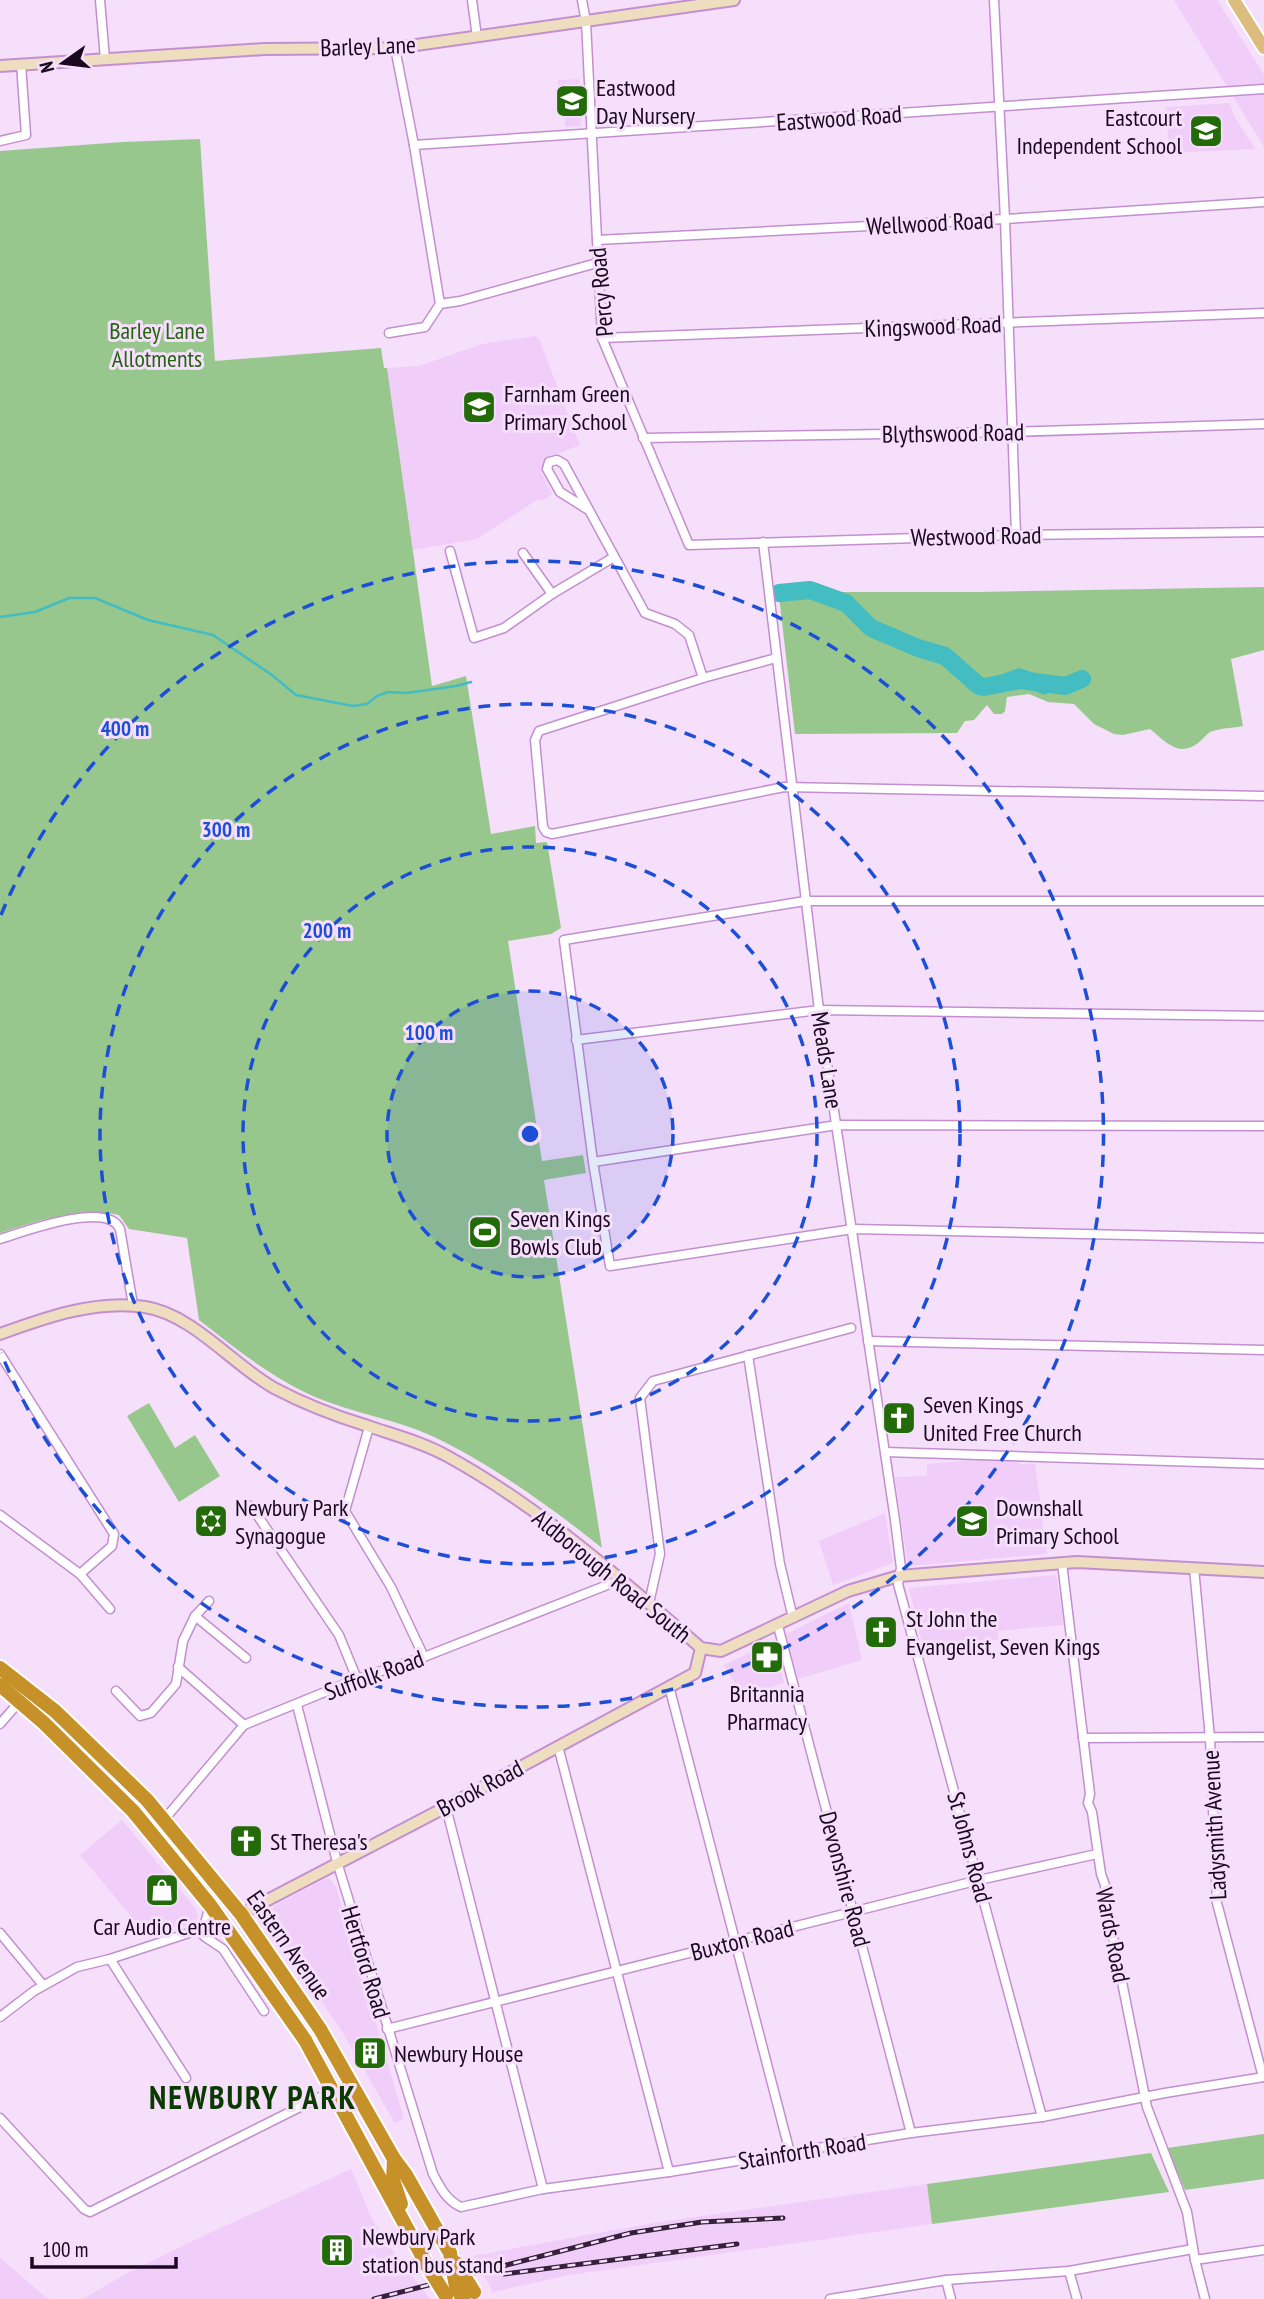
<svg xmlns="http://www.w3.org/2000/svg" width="1264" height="2299" viewBox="0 0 1264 2299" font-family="'PT Sans Narrow',sans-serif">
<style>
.built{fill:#f1cdfa}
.green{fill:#98c78d}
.water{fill:#43bcc2}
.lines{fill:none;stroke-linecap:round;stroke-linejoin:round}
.stream{stroke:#43bcc2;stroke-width:2.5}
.river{stroke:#43bcc2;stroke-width:18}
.street-casing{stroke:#c38fd0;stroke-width:11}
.secondary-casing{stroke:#c38fd0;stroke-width:14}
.primary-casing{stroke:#fff;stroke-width:16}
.highway-casing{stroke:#fff;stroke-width:18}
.street{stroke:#fff;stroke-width:8}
.secondary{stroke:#eedebf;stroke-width:10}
.primary{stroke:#ddbd7f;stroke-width:12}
.highway{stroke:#c69129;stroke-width:14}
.rail-casing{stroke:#35213a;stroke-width:5}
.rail{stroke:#f5dffb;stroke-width:2.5;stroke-dasharray:8;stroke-linecap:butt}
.highway-bridge-casing{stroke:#fff;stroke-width:18;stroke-linecap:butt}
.highway-bridge{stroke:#c69129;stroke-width:14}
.ring{fill:none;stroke:#1d4ed8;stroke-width:3.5;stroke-dasharray:12 9}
.labels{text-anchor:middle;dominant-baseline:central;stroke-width:6;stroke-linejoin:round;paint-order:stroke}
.street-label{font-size:24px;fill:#1b0820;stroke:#f5dffb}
.poi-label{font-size:24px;fill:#1b0820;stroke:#f5dffb;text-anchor:start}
.park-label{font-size:24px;fill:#246311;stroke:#f5dffb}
.district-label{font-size:32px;font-weight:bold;letter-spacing:2px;fill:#0b3a00;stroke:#f5dffb}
.centre{fill:#1d4ed8;stroke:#f5dffb;stroke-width:3.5}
.ring-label{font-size:21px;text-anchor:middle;font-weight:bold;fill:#1d4ed8;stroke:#f5dffb;stroke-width:6;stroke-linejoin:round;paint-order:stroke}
</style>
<rect width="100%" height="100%" fill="#f5dffb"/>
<g class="built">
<path d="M1174 0H1217L1264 75V147Z"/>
<path d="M579 79 581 126 565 127 564 97H558V80Z"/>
<path d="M1230 103 1233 114 1255 149 1169 153 1166 107Z"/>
<path d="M535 336 539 339 580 445 552 456 541 472 552 494 546 499 537 500 477 539 413 550 387 368 419 366 482 344Z"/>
<path d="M1016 1456 1020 1464H1035L1047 1554 908 1566 895 1477 927 1476V1464Z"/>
<path d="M885 1513 893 1563 833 1585 819 1541Z"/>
<path d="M1056 1575 1064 1625 998 1631V1639L925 1656 909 1588Z"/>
<path d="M849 1603 862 1660 798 1679 786 1634Z"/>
<path d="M773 1642 784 1683 743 1696 724 1665Z"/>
<path d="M122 1820 196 1909 198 1917 191 1924 147 1935 80 1855Z"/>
<path d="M325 1879H330L336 1887 404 2119 395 2123 343 2033 269 1924 274 1906Z"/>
<path d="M351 2169 372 2219 393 2251 430 2299H83L124 2275 203 2236Z"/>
<path d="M927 2184 932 2224 569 2275 493 2292 473 2256 653 2223Z"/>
<path d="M0 2258 42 2294 49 2299H0Z"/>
</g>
<g class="green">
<path d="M200 139 215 361 381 348 384 368H387L432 686 466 676 491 834 535 826 536 843 547 842 561 928 551 934 508 941 542 1161 583 1155 586 1173 544 1180 602 1548C551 1507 491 1464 432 1436 395 1419 353 1413 315 1397 272 1378 236 1349 199 1320L187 1238 129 1229 119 1215C83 1207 34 1221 0 1233V151L123 142Z"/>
<path d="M1264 587V650L1231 659 1243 726C1234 728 1220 728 1210 732 1206 735 1202 740 1198 743 1178 758 1165 741 1150 729L1123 735 1114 734 1094 724 1074 704 1048 702 1029 694 1007 697 1005 711 1002 714H994L987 705 974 720 965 721 957 733 795 734 779 596 832 592H977Z"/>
<path d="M149 1403 175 1448 195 1435 220 1476 179 1502 127 1416Z"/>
<path d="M1264 2134V2179L1185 2190 1167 2148Z"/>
<path d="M1151 2153 1169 2192 932 2224 927 2184Z"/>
</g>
<path class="water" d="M1019 668 1044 676 1049 690 1047 694 1045 695 1022 686 997 687V676Z"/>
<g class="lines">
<path class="stream" d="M0 617 35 612 69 598H95L148 620 213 635 272 675 296 695 353 706 367 704 377 696 388 692 407 693 456 686 471 682"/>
<path class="river" d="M779 593 810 590 846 603 871 628 918 648 945 656 979 686 984 687 1020 680 1065 686 1082 679"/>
<g class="street-casing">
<g id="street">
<path d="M100 0 105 59"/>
<path d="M472 0 477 37"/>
<path d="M582 0 586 22 602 338 689 545 1016 535 1264 532"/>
<path d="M994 0 1005 219 1016 535"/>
<path d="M395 48 414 145 440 304 460 301 597 263"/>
<path d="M0 141 26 135 21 64"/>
<path d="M414 145 1264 89"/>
<path d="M597 240 1005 219 1264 202"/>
<path d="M389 333 425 327 440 304"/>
<path d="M602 338 1264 313"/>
<path d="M643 438 1012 432 1264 424"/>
<path d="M587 509 560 492 547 469 549 462 557 460 564 464 645 613 675 624 689 635 703 678"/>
<path d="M763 542 819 1010 895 1520 901 1568 898 1584 1042 2117"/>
<path d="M450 551 474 638 504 628 552 594 614 557"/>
<path d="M523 553 552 594"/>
<path d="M776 658 703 678 539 731 535 740 543 827 546 832 552 834 784 787 1264 796"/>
<path d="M1264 901H805L564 940 593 1162 610 1266 853 1229 1264 1238"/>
<path d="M576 1040 819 1010 1264 1016"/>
<path d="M593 1162 837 1125 1264 1126"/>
<path d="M0 1239C23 1232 107 1200 120 1229L133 1305"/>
<path d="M868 1341 1264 1350"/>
<path d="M0 1354 114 1534 112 1546 80 1574"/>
<path d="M748 1355 780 1564 793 1618"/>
<path d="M369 1427 345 1511 391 1587 424 1657"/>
<path d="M885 1452 1264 1464"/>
<path d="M251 1506 339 1635 357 1679"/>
<path d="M0 1515 80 1574 110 1609"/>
<path d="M1062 1563 1090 1794 1088 1803 1092 1812 1101 1874 1105 1885 1106 1902 1147 2107 1187 2212 1195 2260 1205 2299"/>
<path d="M1194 1568 1210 1738 1217 1903 1263 2077"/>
<path d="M649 1603 660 1554 640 1398 653 1381 851 1328"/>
<path d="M195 1616 246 1658"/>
<path d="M778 1626 911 2133"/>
<path d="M178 1667 244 1725"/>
<path d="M669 1686 790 2153"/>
<path d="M116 1691 140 1716 151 1713 176 1684 183 1641 195 1616 209 1601"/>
<path d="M297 1705 337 1862 433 2174C440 2187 446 2200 461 2207L543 2189 669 2172 911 2133 1042 2117 1165 2093 1264 2077"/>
<path d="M0 1724 20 1701"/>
<path d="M1083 1738 1264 1737"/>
<path d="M558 1746 669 2172"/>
<path d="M446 1807 543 2189"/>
<path d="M163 1821 244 1725 357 1679 424 1657 620 1580"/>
<path d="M198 1930 205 1937 223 1949 264 2011"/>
<path d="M198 1930 205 1923 210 1905"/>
<path d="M0 1933 43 1985"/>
<path d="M110 1959 186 2078"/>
<path d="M0 2017 34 1991 77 1967 110 1959 198 1930 227 1929"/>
<path d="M387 2029 979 1880 1097 1854"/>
<path d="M0 2118 84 2209 90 2212 334 2090"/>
<path d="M1195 2260 1264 2250"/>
<path d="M1069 2271 1077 2299"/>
<path d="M946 2280 951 2299"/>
<path d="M830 2299 946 2280 1069 2271 1193 2249"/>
</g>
</g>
<g class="secondary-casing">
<g id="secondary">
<path d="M0 66 264 49 395 48 734 0"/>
<path d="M0 1334C44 1318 97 1299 145 1307 192 1314 233 1365 274 1388 304 1404 335 1416 368 1426 394 1435 422 1442 447 1456 540 1507 621 1579 701 1648L721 1651 848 1591 899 1576 1077 1562 1264 1572"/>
<path d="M241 1914 446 1807 695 1673 701 1648"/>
</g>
</g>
<g class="primary-casing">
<path id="primary" d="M1234 0 1264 48"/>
</g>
<g class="highway-casing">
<g id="highway">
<path d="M0 1668 55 1711 147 1800 241 1914 320 2029 394 2159 406 2175 450 2253"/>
<path d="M0 1685 44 1723 133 1811 210 1905 305 2040 428 2267"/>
<path d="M394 2159 393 2180 401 2204"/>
</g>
</g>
<use href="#street" class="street"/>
<use href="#secondary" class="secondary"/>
<use href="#primary" class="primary"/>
<use href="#highway" class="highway"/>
<g class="rail-casing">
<g id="rail">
<path d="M504 2274 737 2244"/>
<path d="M374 2299 631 2233 702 2222 783 2218"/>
</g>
</g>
<use href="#rail" class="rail"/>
<g class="highway-bridge-casing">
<g id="highway-bridge">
<path d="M450 2253 456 2287 463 2299"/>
<path d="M456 2263 474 2292"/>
<path d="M428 2267 446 2296"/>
</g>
</g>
<use href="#highway-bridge" class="highway-bridge"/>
</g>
<circle cx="530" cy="1134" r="143" fill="#1d4ed8" fill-opacity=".12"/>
<g class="ring">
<circle cx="530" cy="1134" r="143"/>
<circle cx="530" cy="1134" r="287"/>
<circle cx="530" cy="1134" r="430"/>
<path d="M1 915A573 573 0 1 1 1 1353"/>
</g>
<defs>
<g id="school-square" transform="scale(1.75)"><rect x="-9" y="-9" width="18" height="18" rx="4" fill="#236b08" stroke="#f5dffb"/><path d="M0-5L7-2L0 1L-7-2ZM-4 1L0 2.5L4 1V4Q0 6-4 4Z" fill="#fff"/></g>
<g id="stadium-square" transform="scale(1.75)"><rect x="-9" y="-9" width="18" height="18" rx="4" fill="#236b08" stroke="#f5dffb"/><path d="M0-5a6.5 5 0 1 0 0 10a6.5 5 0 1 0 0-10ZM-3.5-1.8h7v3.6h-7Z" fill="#fff"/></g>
<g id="church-square" transform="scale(1.75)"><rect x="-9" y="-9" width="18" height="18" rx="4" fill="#236b08" stroke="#f5dffb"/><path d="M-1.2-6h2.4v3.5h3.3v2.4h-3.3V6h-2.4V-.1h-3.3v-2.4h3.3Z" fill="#fff"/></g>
<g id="synagogue-square" transform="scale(1.75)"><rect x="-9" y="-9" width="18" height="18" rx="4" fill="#236b08" stroke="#f5dffb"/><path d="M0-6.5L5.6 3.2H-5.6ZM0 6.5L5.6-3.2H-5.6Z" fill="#fff"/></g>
<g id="pharmacy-square" transform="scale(1.75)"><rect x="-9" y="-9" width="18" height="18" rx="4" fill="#236b08" stroke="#f5dffb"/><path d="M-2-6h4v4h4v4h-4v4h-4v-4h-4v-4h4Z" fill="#fff"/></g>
<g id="shop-square" transform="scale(1.75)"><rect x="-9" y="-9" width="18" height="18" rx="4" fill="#236b08" stroke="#f5dffb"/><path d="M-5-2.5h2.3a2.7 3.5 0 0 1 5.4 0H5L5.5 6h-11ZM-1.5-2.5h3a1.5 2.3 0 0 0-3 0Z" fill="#fff"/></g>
<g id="building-square" transform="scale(1.75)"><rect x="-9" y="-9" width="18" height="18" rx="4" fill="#236b08" stroke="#f5dffb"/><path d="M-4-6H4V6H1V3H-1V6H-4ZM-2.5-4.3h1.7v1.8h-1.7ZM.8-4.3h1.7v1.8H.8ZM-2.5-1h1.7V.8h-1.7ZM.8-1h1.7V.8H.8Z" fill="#fff"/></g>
</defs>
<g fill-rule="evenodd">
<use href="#school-square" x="572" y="101"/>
<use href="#school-square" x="1206" y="131"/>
<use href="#school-square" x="479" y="407"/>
<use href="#stadium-square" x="485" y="1232"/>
<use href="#church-square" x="899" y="1418"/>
<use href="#synagogue-square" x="211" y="1521"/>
<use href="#school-square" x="972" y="1521"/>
<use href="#church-square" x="881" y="1632"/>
<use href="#pharmacy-square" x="767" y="1657"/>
<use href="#church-square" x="246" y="1841"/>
<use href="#shop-square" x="162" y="1890"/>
<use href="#building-square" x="370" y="2053"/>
<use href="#building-square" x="337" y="2250"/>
</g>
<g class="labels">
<g class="street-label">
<text transform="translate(368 46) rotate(-2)">Barley Lane</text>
<text transform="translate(839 118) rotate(-4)">Eastwood Road</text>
<text transform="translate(930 223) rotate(-3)">Wellwood Road</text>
<text transform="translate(601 292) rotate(-95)">Percy Road</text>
<text transform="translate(933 326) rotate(-2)">Kingswood Road</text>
<text transform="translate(953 433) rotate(-1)">Blythswood Road</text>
<text transform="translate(976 536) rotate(-1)">Westwood Road</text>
<text transform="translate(827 1060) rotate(81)">Meads Lane</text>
<text transform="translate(612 1576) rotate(39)">Aldborough Road South</text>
<text transform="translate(374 1675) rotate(-20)">Suffolk Road</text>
<text transform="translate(480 1788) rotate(-28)">Brook Road</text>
<text transform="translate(1214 1825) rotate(-93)">Ladysmith Avenue</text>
<text transform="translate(970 1847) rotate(75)">St Johns Road</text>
<text transform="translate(845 1879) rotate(75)">Devonshire Road</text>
<text transform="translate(1113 1935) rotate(79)">Wards Road</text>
<text transform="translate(742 1940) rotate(-14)">Buxton Road</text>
<text transform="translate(289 1945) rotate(55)">Eastern Avenue</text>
<text transform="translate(366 1962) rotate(73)">Hertford Road</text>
<text transform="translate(802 2151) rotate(-9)">Stainforth Road</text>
</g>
<g class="poi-label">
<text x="596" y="87">Eastwood<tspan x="596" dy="28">Day Nursery</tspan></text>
<text x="1182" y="117" text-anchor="end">Eastcourt<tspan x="1182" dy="28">Independent School</tspan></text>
<text x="504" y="393">Farnham Green<tspan x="504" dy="28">Primary School</tspan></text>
<text x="510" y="1218">Seven Kings<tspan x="510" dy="28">Bowls Club</tspan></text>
<text x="923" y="1404">Seven Kings<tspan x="923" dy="28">United Free Church</tspan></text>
<text x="235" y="1507">Newbury Park<tspan x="235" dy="28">Synagogue</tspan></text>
<text x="996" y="1507">Downshall<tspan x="996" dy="28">Primary School</tspan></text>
<text x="906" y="1618">St John the<tspan x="906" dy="28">Evangelist, Seven Kings</tspan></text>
<text x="767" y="1693" text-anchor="middle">Britannia<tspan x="767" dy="28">Pharmacy</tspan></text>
<text x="270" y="1841">St Theresa's</text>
<text x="162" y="1926" text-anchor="middle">Car Audio Centre</text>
<text x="394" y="2053">Newbury House</text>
<text x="362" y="2236">Newbury Park<tspan x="362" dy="28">station bus stand</tspan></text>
</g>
<g class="park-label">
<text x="157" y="330">Barley Lane<tspan x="157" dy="28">Allotments</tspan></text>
</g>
<g class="district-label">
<text x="253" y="2097">NEWBURY PARK</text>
</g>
</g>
<circle cx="530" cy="1134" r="10" class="centre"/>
<g class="ring-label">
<text x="125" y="736">400 m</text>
<text x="226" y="837">300 m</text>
<text x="327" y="938">200 m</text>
<text x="429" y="1040">100 m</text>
</g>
<g transform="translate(63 63) rotate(256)" stroke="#f5dffb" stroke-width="5" paint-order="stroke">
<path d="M0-5L12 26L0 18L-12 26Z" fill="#1b0820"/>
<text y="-10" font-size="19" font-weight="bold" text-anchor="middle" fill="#1b0820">N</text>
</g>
<path d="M32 2257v10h144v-10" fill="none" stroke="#1b0820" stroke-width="3.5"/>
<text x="42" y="2257" font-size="21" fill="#1b0820" stroke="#f5dffb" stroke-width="5" paint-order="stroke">100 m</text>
</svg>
